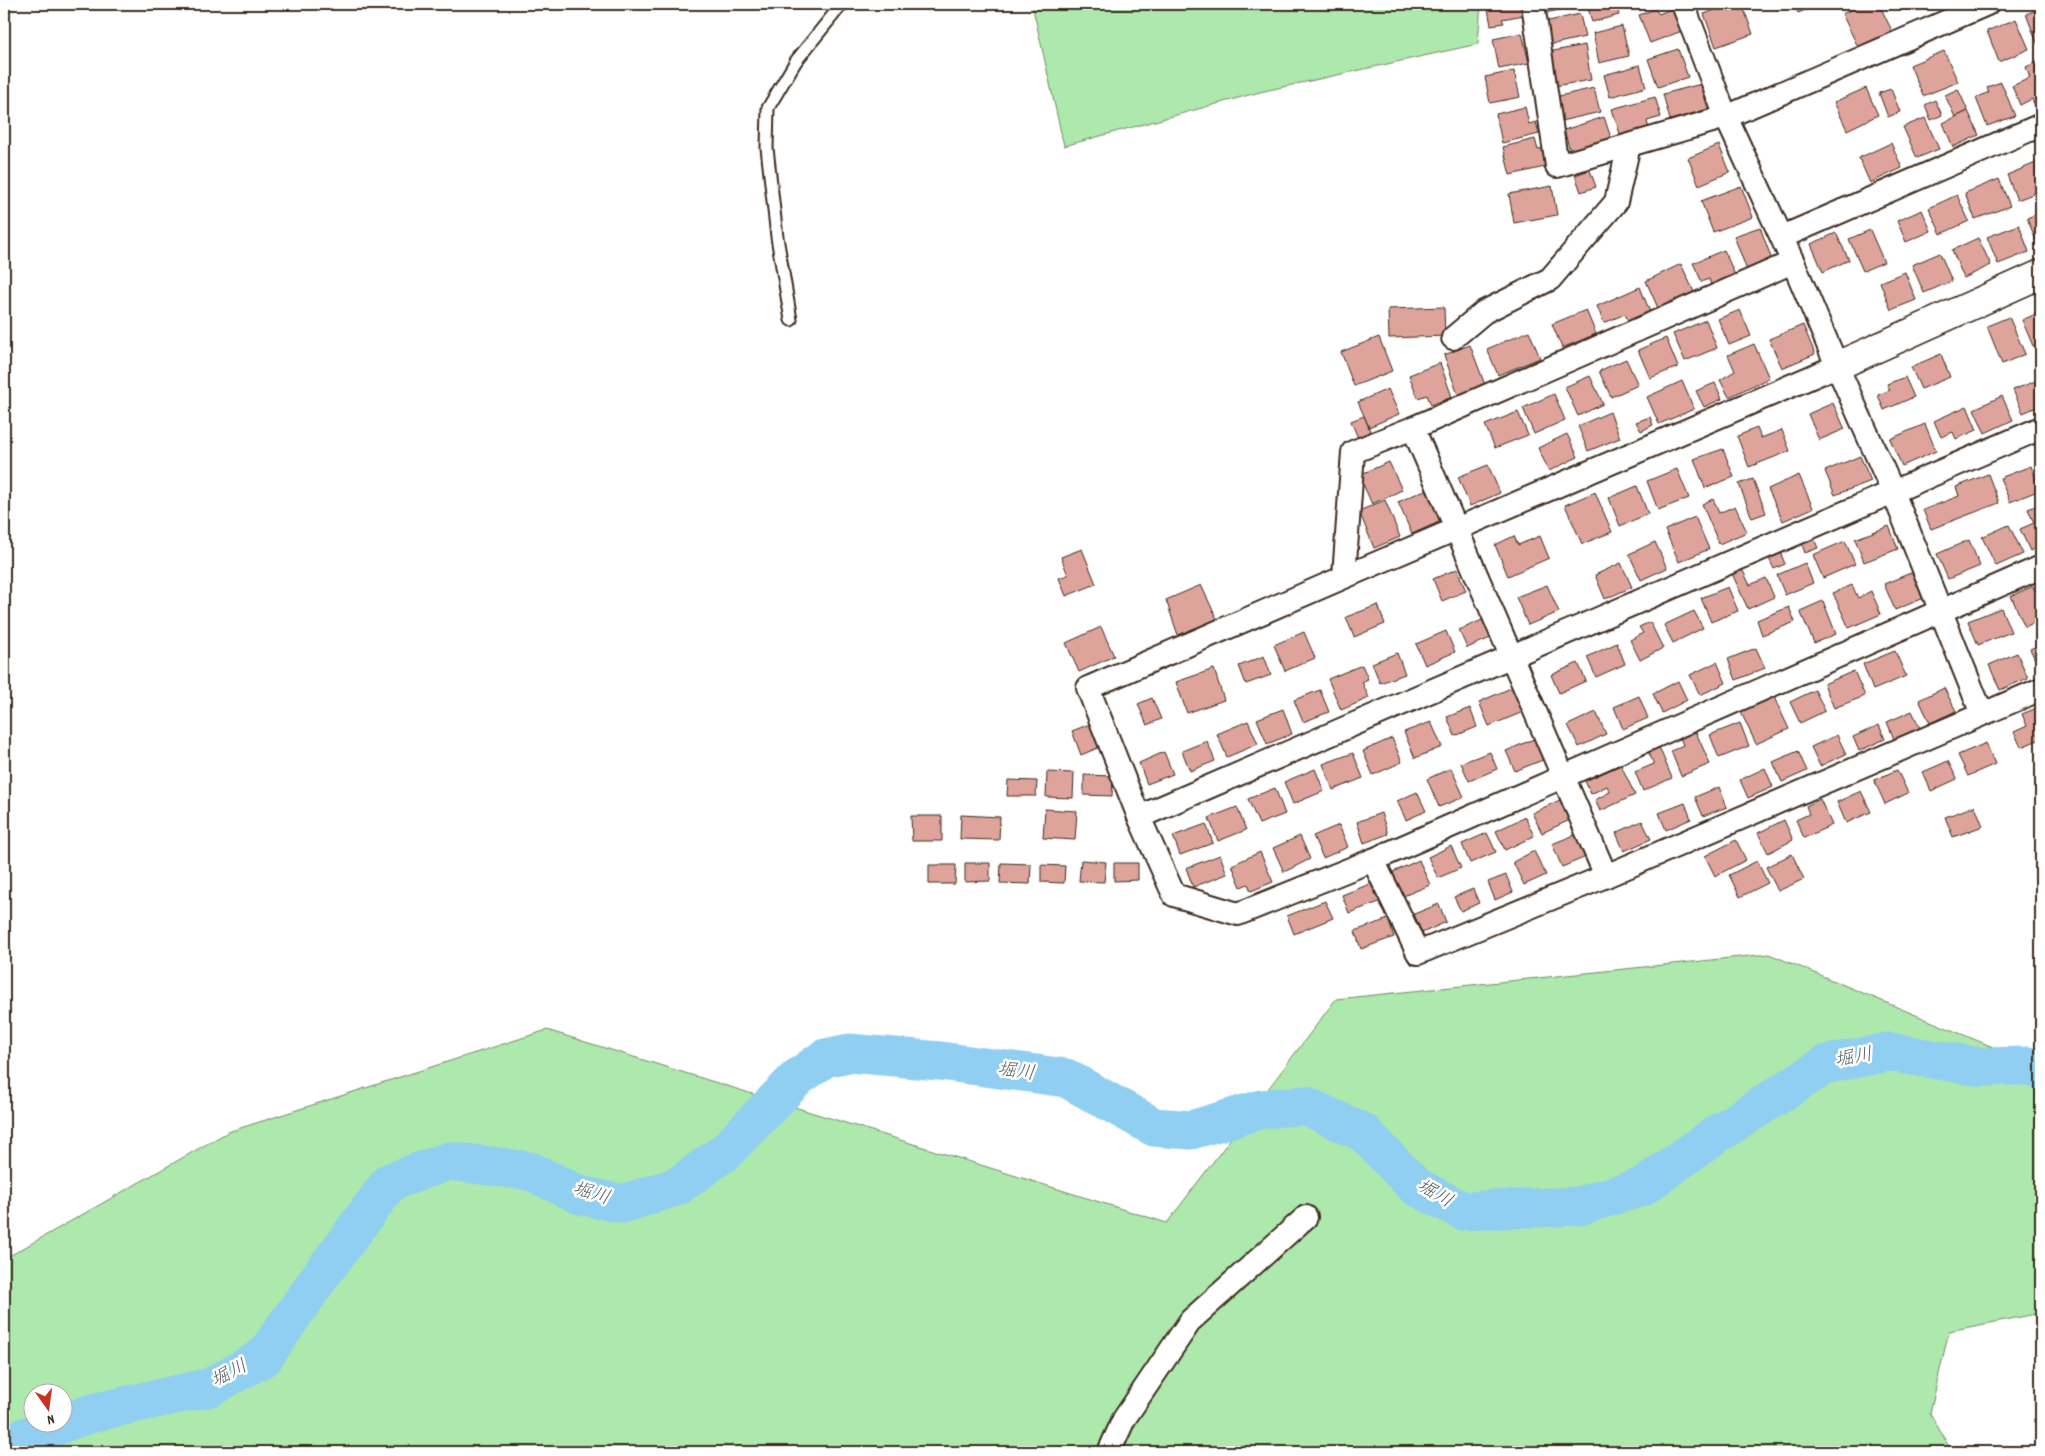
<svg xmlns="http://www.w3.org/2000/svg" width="2045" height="1456" viewBox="0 0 2045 1456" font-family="Dekko,'Klee One',sans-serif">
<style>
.green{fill:#ade8ad;stroke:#748966;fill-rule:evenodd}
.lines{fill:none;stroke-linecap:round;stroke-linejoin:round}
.river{stroke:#90cff1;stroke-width:39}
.building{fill:#dea49b;stroke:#3b2a1e}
.service-casing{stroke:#3b2a1e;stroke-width:15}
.minor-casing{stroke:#3b2a1e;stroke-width:26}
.tertiary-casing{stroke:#3b2a1e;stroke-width:31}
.service{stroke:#fff;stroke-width:11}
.minor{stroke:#fff;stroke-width:22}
.tertiary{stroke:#fff;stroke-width:28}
.labels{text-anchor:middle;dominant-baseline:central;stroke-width:5;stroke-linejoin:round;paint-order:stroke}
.water-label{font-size:19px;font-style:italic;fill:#545c5d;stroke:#fff}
</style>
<rect width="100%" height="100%" fill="#fff"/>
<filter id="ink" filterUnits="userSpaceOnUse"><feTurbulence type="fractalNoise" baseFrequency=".02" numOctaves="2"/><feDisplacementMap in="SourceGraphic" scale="10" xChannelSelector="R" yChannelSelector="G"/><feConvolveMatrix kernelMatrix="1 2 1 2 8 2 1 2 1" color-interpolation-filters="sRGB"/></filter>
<g filter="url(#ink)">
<g class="green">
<path d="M1032 4H1481L1478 44 1260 92 1064 146Z"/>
<path d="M1769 954 2041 1067V1313L1949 1331 1930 1413 1952 1452H4V1259L228 1132 547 1030 1167 1223 1336 999ZM32 1394H62V1424H32Z"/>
</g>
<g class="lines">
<g class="river">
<path d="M62 1423 96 1412 211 1387 264 1357 321 1275 390 1182 449 1161 530 1171 580 1195 622 1204 678 1186 725 1152 797 1078 825 1058 849 1053 940 1061 1066 1078 1154 1127 1191 1130 1262 1109 1304 1105 1364 1133 1415 1186 1463 1211 1579 1206 1642 1187 1717 1134 1827 1064 1888 1052 1981 1067 2029 1066 2041 1071"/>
<path d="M4 1444 62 1424"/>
</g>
</g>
<g class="building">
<path d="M1487 4H1522L1524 15 1502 19 1504 23 1491 25Z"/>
<path d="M1543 4H1578V6L1545 13Z"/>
<path d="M1587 4H1616L1619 15 1592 22Z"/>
<path d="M1732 4H1742L1753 34 1716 47 1704 14Z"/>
<path d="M1794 4H1820L1798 13Z"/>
<path d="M1863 4H1879L1892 31 1858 47 1842 14Z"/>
<path d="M1673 8 1682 31 1650 43 1639 15 1655 9 1659 14Z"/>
<path d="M2041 8V47L2039 48 2026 14Z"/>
<path d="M1580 14 1585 37 1545 46 1540 23Z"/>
<path d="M2016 19 2029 49 1999 62 1987 31Z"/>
<path d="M1622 26 1629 56 1599 63 1593 33Z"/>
<path d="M1522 33 1529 63 1499 69 1493 39Z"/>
<path d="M1585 45 1591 80 1554 86 1548 52Z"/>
<path d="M1678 49 1688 77 1658 87 1648 59Z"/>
<path d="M1944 51 1958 82 1923 96 1910 65Z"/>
<path d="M2039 61 2041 66V109L2037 111 2032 99 2020 105 2012 86 2030 78 2026 67Z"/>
<path d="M1640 65 1646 87 1610 97 1604 75Z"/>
<path d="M1514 71 1520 97 1490 103 1485 77Z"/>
<path d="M2001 82 2015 116 1987 126 1976 98 1989 92 1987 87Z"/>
<path d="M1701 84 1708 109 1670 120 1663 94Z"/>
<path d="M1594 88 1600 112 1561 121 1555 97Z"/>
<path d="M1866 88 1878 115 1847 130 1834 102Z"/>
<path d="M1891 89 1900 112 1888 117 1879 93Z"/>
<path d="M1958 89 1968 111 1955 117 1945 95Z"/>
<path d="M1655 97 1661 117 1647 121 1649 129 1621 137 1612 109Z"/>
<path d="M1935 100 1942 115 1931 120 1925 105Z"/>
<path d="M1525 107 1529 124 1536 122 1539 134 1502 143 1496 114Z"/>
<path d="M1968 111 1979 135 1953 147 1943 123Z"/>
<path d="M1604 117 1612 141 1571 154 1564 130Z"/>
<path d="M1925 118 1939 149 1917 158 1903 127Z"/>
<path d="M1535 139 1538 150 1544 148 1549 166 1510 175 1503 147Z"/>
<path d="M1891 143 1902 168 1870 183 1859 158Z"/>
<path d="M1719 145 1730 172 1699 185 1688 158Z"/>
<path d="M2038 162 2041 170V191L2017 200 2007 175Z"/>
<path d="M1590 170 1596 187 1581 192 1575 175Z"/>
<path d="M1999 179 2010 206 1975 219 1965 193Z"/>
<path d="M1552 186 1557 215 1514 223 1509 194Z"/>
<path d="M1741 186 1753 217 1713 232 1701 201Z"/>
<path d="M1957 195 1969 221 1941 234 1929 208Z"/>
<path d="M1922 210 1931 231 1906 242 1897 221Z"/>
<path d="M2041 212V250H2040L2027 218Z"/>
<path d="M2019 225 2029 252 1998 264 1987 237Z"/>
<path d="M1760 227 1773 263 1748 273 1734 236Z"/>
<path d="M1870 230 1884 262 1863 271 1849 239Z"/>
<path d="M1836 233 1849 260 1823 272 1811 244Z"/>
<path d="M1978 238 1991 265 1964 278 1952 250Z"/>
<path d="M1724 250 1735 275 1711 285 1709 279 1702 282 1693 263Z"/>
<path d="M1940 253 1952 281 1924 293 1912 265Z"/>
<path d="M1681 264 1694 292 1658 308 1646 281Z"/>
<path d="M1905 272 1916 300 1891 310 1880 282Z"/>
<path d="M1640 287 1650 312 1628 321 1625 314 1604 323 1597 306Z"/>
<path d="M1444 307 1445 336 1389 338 1388 309Z"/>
<path d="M1586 310 1596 334 1562 348 1552 324Z"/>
<path d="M1740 310 1751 336 1729 345 1718 319Z"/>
<path d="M2041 312V343L2033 346 2022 320Z"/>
<path d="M2009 317 2025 354 2002 364 1987 326Z"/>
<path d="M1706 320 1717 348 1685 361 1673 334Z"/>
<path d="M1803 325 1815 354 1782 368 1769 339Z"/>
<path d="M1529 331 1540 358 1498 375 1487 349Z"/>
<path d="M1379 337 1392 371 1354 386 1341 352Z"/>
<path d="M1666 338 1678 367 1650 378 1638 350Z"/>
<path d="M1754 344 1769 378 1729 397 1720 380 1735 371 1728 355Z"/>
<path d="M1470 345 1485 385 1458 395 1444 355Z"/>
<path d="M1941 354 1950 377 1921 389 1911 367Z"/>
<path d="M1626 359 1638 385 1611 397 1599 371Z"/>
<path d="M1440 363 1452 397 1431 405 1427 395 1418 398 1409 375Z"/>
<path d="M1590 376 1603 404 1578 416 1565 387Z"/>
<path d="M1905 377 1914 397 1884 410 1878 395 1890 390 1887 384Z"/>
<path d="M2041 379V405L2023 413 2013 390Z"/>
<path d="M1682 381 1694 409 1659 424 1647 397Z"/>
<path d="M1715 383 1722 399 1704 407 1696 391Z"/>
<path d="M1388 389 1399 414 1369 427 1358 402Z"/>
<path d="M1554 394 1565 420 1534 434 1523 408Z"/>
<path d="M2002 396 2013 420 1985 433 1974 409Z"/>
<path d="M1833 403 1845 429 1819 440 1808 414Z"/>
<path d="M1967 406 1977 430 1956 439 1953 432 1941 437 1934 421Z"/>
<path d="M1518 412 1528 435 1495 448 1485 425Z"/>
<path d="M1610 412 1620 438 1588 451 1578 426Z"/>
<path d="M1364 416 1371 433 1358 438 1351 421Z"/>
<path d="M1650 417 1653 425 1641 431 1636 422Z"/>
<path d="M1925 424 1936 451 1902 466 1890 439Z"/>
<path d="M1757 428 1761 438 1782 430 1790 451 1749 467 1737 436Z"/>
<path d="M1567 434 1578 457 1549 471 1538 448Z"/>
<path d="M1723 449 1734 477 1705 488 1694 459Z"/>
<path d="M1860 456 1871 481 1835 495 1825 471Z"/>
<path d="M1389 462 1402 490 1372 504 1359 475Z"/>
<path d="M1488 465 1500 493 1470 506 1458 477Z"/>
<path d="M2031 466 2040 490 2010 502 2000 478Z"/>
<path d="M1677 469 1689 498 1658 510 1647 481Z"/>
<path d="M1988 474 1999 503 1931 529 1923 510 1959 496 1956 487Z"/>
<path d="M1799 475 1813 508 1783 521 1768 489Z"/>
<path d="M1753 479 1766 513 1752 518 1739 484Z"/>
<path d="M1637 486 1648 514 1620 526 1609 498Z"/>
<path d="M1427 489 1441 521 1412 534 1398 502Z"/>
<path d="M1595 492 1612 532 1582 544 1565 505Z"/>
<path d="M1713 499 1719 513 1735 506 1747 532 1719 544 1702 504Z"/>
<path d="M1385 500 1400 537 1374 548 1359 511Z"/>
<path d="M2041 504V546L2030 551 2020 529 2034 523 2028 509Z"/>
<path d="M1695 517 1709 549 1679 562 1665 530Z"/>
<path d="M2009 525 2023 554 1996 566 1982 537Z"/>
<path d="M1889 526 1898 549 1864 562 1855 539Z"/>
<path d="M1812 534 1818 548 1805 553 1800 539Z"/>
<path d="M1514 536 1518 545 1540 536 1549 558 1508 576 1495 545Z"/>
<path d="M1969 540 1980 566 1948 579 1937 554Z"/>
<path d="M1845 541 1855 564 1823 578 1813 555Z"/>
<path d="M1655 542 1667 568 1641 580 1629 554Z"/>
<path d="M1082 549 1096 584 1066 596 1059 578 1068 575 1061 557Z"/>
<path d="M1779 549 1785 564 1774 569 1767 554Z"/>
<path d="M1621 563 1632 587 1605 599 1595 575Z"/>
<path d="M1805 563 1813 583 1785 595 1777 575Z"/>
<path d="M1740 565 1750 585 1766 578 1774 597 1748 609 1730 569Z"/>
<path d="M1457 569 1466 591 1442 601 1433 579Z"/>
<path d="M1913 572 1924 598 1895 610 1884 584Z"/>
<path d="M1201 585 1217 619 1178 635 1166 600Z"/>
<path d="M1547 585 1559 612 1528 625 1516 597Z"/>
<path d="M1852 585 1858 598 1871 591 1881 614 1849 628 1833 593Z"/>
<path d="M2033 586 2041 606V619L2025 627 2011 596Z"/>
<path d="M1728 587 1738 611 1711 622 1701 598Z"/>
<path d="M1823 601 1836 634 1814 643 1800 611Z"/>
<path d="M1378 605 1385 624 1354 637 1346 617Z"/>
<path d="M1789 607 1795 622 1762 635 1757 620Z"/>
<path d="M2001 608 2011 632 1978 645 1968 621Z"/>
<path d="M1694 611 1703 628 1673 643 1664 625Z"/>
<path d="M1487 618 1495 636 1467 648 1459 630Z"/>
<path d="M1650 622 1663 648 1640 660 1630 640 1643 633 1639 627Z"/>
<path d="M1101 627 1114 656 1079 672 1066 643Z"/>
<path d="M1446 631 1455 652 1425 665 1416 644Z"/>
<path d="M1304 632 1315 658 1285 671 1274 645Z"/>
<path d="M1617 643 1625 664 1596 677 1587 657Z"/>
<path d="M2041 644V670H2040L2030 649Z"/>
<path d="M1756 648 1765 668 1736 680 1728 659Z"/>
<path d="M1895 651 1906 676 1873 690 1863 664Z"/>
<path d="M1397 653 1405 674 1380 683 1372 663Z"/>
<path d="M2017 653 2028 678 2000 690 1989 665Z"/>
<path d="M1264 656 1271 675 1246 684 1239 666Z"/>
<path d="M1717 662 1726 683 1700 695 1690 675Z"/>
<path d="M1578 663 1586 681 1559 693 1551 675Z"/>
<path d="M1362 665 1368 679 1362 682 1369 698 1341 710 1328 679Z"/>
<path d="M1214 669 1224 700 1187 713 1176 682Z"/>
<path d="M1854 671 1865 696 1834 708 1824 684Z"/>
<path d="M1678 681 1687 700 1662 713 1653 694Z"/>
<path d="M1513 687 1523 712 1489 726 1479 702Z"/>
<path d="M1944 688 1956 711 1930 723 1919 700Z"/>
<path d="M1320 690 1329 712 1303 722 1294 700Z"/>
<path d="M1815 690 1825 711 1800 723 1790 702Z"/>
<path d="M1772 693 1789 729 1756 744 1739 708Z"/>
<path d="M1639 696 1648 718 1623 729 1614 707Z"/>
<path d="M1152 698 1161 719 1147 725 1138 704Z"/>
<path d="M1470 708 1477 727 1455 736 1447 717Z"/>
<path d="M2037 708 2041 717V739L2021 747 2014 732 2027 726 2022 714Z"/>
<path d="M1283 709 1292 734 1267 744 1257 719Z"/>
<path d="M1912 711 1920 728 1894 739 1887 722Z"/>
<path d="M1596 712 1606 734 1579 747 1568 725Z"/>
<path d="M1248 721 1258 744 1227 757 1217 734Z"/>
<path d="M1431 722 1442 747 1415 758 1404 732Z"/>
<path d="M1740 723 1749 746 1719 758 1710 735Z"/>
<path d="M1090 724 1100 747 1081 755 1072 731Z"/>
<path d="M1879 725 1885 739 1859 751 1853 737Z"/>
<path d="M1694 728 1710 764 1681 776 1671 751 1683 745 1679 735Z"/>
<path d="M1837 735 1846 754 1820 766 1811 747Z"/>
<path d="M1392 738 1402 762 1373 775 1363 751Z"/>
<path d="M1536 738 1545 759 1515 771 1506 751Z"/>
<path d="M1207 741 1215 761 1190 771 1182 751Z"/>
<path d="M1986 743 1995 764 1968 776 1958 755Z"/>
<path d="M1659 747 1672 778 1643 791 1635 772 1654 764 1648 751Z"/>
<path d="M1798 751 1807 771 1782 782 1773 762Z"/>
<path d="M1164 752 1173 774 1147 784 1139 763Z"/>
<path d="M1490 752 1497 769 1469 781 1461 763Z"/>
<path d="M1353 753 1363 778 1333 790 1323 764Z"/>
<path d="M1948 761 1957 779 1931 791 1923 772Z"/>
<path d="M1621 765 1635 795 1600 811 1595 800 1610 792 1607 786 1591 794 1585 781Z"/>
<path d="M1451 768 1464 797 1439 807 1427 779Z"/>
<path d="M1765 768 1773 787 1748 798 1740 780Z"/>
<path d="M1315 769 1324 791 1293 804 1284 782Z"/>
<path d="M1897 770 1908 793 1885 804 1874 780Z"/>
<path d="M1047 772 1074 773 1073 798 1046 797Z"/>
<path d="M1084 775 1113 776 1112 796 1084 795Z"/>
<path d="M1008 780 1037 781 1036 796H1007Z"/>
<path d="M1719 787 1727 807 1703 816 1695 797Z"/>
<path d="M1275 788 1285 814 1259 824 1248 799Z"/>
<path d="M1861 791 1871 812 1846 823 1837 802Z"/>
<path d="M1417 792 1426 811 1406 820 1397 801Z"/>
<path d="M1562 799 1572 819 1542 833 1532 813Z"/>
<path d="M1820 799 1832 825 1804 838 1796 820 1809 814 1806 806Z"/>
<path d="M1685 803 1691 819 1666 830 1659 813Z"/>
<path d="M1975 806 1983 826 1953 837 1945 817Z"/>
<path d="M1237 807 1246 830 1218 841 1209 818Z"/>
<path d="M1045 809 1077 811 1075 840 1043 838Z"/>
<path d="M1381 813 1388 834 1364 843 1357 822Z"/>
<path d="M961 815 1000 817 999 840 960 839Z"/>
<path d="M911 816H942V841H912Z"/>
<path d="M1525 817 1534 836 1505 850 1496 831Z"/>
<path d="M1784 820 1793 840 1768 853 1758 833Z"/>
<path d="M1642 821 1651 839 1624 851 1616 833Z"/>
<path d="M1206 824 1213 843 1180 855 1173 836Z"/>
<path d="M1339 825 1348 847 1323 858 1313 836Z"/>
<path d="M1487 833 1496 852 1470 863 1462 844Z"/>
<path d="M1577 834 1586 857 1562 867 1552 844Z"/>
<path d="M1300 836 1310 859 1284 872 1273 848Z"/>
<path d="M1736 840 1746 860 1715 876 1705 856Z"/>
<path d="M1451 846 1461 868 1438 878 1428 857Z"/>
<path d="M1534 851 1546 875 1524 885 1513 862Z"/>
<path d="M1260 852 1273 882 1251 891 1248 884 1241 887 1232 865Z"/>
<path d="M1792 854 1804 879 1778 891 1766 867Z"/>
<path d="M1220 855 1227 874 1193 887 1186 868Z"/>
<path d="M1081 860 1106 862 1104 882 1079 881Z"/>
<path d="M1419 860 1430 885 1401 897 1391 873Z"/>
<path d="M1757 861 1768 883 1740 897 1729 875Z"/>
<path d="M965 863H990V881L965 882Z"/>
<path d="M1001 863 1031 864 1030 884 1000 883Z"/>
<path d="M1114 863H1138V880L1114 881Z"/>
<path d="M929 865H956L955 884H929Z"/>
<path d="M1041 865 1065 866 1064 883 1041 882Z"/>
<path d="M1506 875 1513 892 1495 900 1488 882Z"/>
<path d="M1375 882 1382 901 1349 913 1342 895Z"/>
<path d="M1473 889 1479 903 1461 911 1454 897Z"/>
<path d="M1325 901 1333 918 1294 934 1287 916Z"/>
<path d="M1439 904 1446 922 1422 933 1414 914Z"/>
<path d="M1388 919 1394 937 1361 949 1355 931Z"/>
</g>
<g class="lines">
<g class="service-casing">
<path id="service" d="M791 320 777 237 767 148 768 108 796 61 842 4"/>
</g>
<g class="minor-casing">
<g id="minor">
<path d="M1533 4 1557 166 1726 117 1987 4"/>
<path d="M1683 4 1726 117 1793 262 1837 366 1893 492 1982 714"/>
<path d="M1782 237 2041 125"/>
<path d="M1453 338 1484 312 1550 279 1616 202 1629 145"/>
<path d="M1837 366C1587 474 1337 579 1088 688L1139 817 1174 895 1238 914 1373 860 2041 567"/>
<path d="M1413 428 1606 876"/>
<path d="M1344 576 1353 452 1413 428 1793 262"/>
<path d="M1139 817 2041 428"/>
<path d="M1373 860 1418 953 1606 876 2041 689"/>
<path d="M1109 1452 1124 1419 1191 1320 1306 1217"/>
</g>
</g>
<g class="tertiary-casing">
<path id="tertiary" d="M1837 366 2041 274"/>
</g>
<use href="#service" class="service"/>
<use href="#minor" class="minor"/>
<use href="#tertiary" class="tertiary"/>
</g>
</g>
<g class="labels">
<g class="water-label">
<text transform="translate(1854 1059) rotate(-11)">堀川</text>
<text transform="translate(1016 1073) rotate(7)">堀川</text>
<text transform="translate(591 1195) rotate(17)">堀川</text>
<text transform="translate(1434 1195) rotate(30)">堀川</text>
<text transform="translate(230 1375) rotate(-28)">堀川</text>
</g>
</g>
<rect width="2045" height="1456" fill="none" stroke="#fff" stroke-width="20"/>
<rect x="10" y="10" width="2025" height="1436" fill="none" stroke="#3b2a1e" stroke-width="2" filter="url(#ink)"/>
<g transform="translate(48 1408) rotate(166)"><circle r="24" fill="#ffffff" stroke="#b1aaa5"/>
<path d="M0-4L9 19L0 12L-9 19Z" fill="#c8321e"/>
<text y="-8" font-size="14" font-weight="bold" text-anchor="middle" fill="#3b2a1e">N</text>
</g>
</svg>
